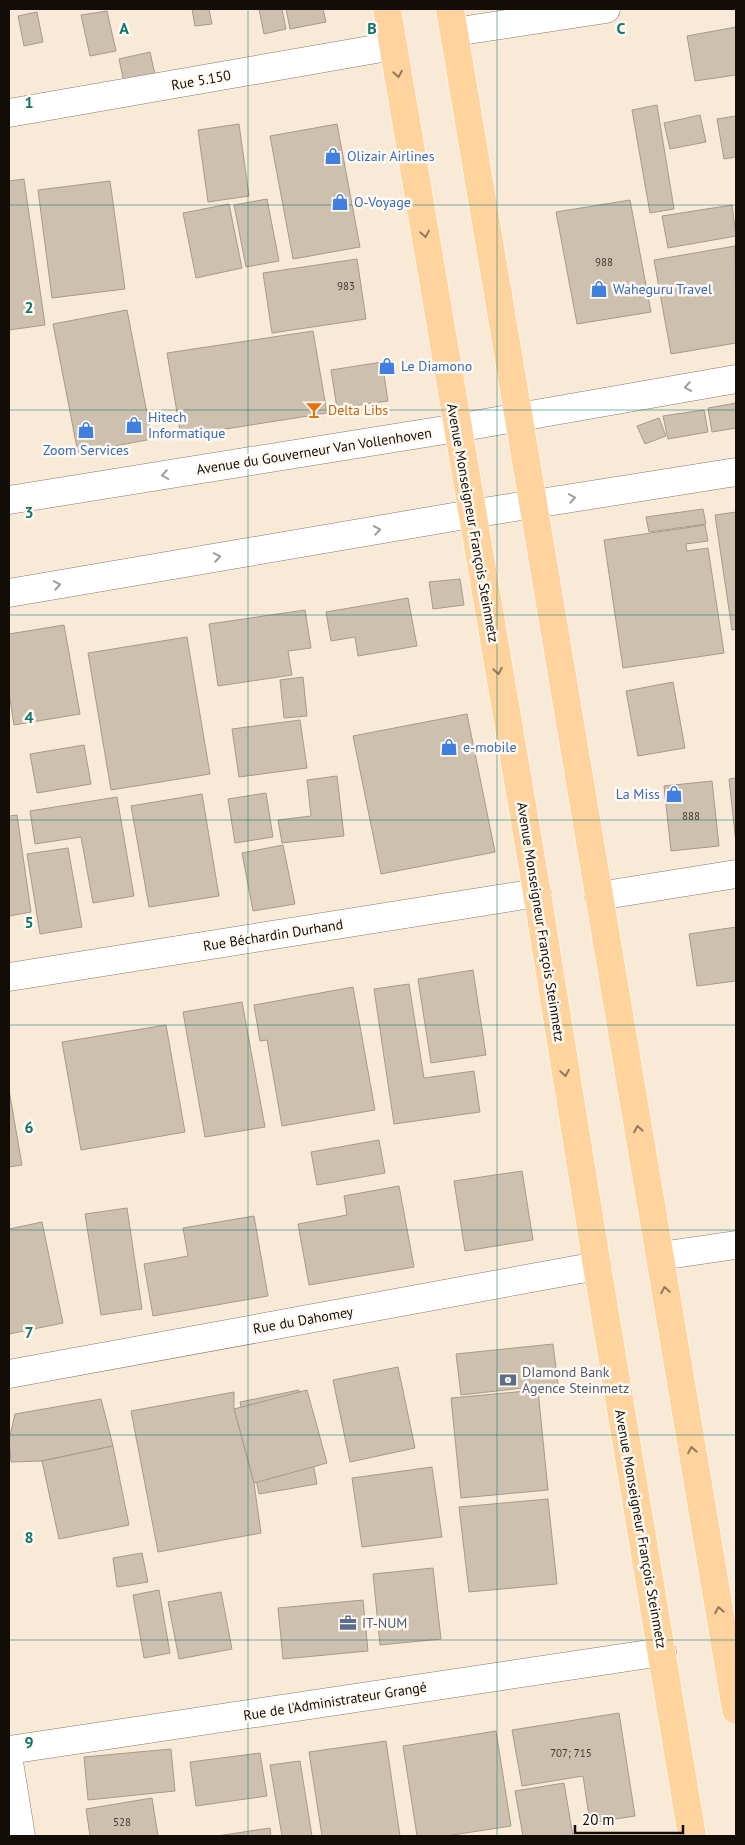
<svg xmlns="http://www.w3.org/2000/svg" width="745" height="1845" viewBox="0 0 745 1845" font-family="'PT Sans',sans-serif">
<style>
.building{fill:#cec0af;stroke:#a89a8a}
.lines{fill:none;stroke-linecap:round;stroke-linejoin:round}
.street-casing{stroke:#87796a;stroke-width:29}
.secondary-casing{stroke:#87796a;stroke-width:29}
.primary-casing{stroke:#fff;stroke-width:29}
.street{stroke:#fff;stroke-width:28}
.secondary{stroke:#fff;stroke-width:28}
.primary{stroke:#ffd39e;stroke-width:28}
.oneway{stroke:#947a5a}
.oneway2{stroke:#a09e9c}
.grid{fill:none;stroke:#0f766e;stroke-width:1;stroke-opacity:0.55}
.labels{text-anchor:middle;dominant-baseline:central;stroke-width:5;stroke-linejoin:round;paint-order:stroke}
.number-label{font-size:11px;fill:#413a31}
.street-label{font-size:14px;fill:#120d07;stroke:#fff9f2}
.shop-label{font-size:14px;fill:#366cbe;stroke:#fff9f2;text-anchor:start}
.food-label{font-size:14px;fill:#c56008;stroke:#fff9f2;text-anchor:start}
.service-label{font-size:14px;fill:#4e5e75;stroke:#fff9f2;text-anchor:start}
.grid-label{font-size:16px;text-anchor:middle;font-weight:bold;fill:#0f766e;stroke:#fff9f2;stroke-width:5;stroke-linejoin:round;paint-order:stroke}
</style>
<rect width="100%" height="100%" fill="#f9ead8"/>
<g class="building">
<path d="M192 9H209L212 24 195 26Z"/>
<path d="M259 9H282L286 29 264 34Z"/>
<path d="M286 9H323L326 22 290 29Z"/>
<path d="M107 11 116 51 90 56 81 15Z"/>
<path d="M37 12 43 42 24 46 18 16Z"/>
<path d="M736 27V75L695 81 687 36Z"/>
<path d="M150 52 156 79 125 87 119 59Z"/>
<path d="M657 105 674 209 650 213 632 110Z"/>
<path d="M700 115 706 142 670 149 664 123Z"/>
<path d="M736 116V157L724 159 717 119Z"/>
<path d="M239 124 249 196 208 202 198 130Z"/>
<path d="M337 124 360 247 293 259 270 136Z"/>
<path d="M24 179 45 325 9 330V181Z"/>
<path d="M110 181 125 289 52 298 38 190Z"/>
<path d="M267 199 279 261 246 267 234 205Z"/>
<path d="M630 200 651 312 577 324 556 212Z"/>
<path d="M229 204 242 268 196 278 183 213Z"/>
<path d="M732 205 736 236 668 248 662 216Z"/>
<path d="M735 246 736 343 671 354 654 260Z"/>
<path d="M357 259 366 319 272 333 263 273Z"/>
<path d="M127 310 152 439 78 453 53 324Z"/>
<path d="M313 331 327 413 181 436 167 353Z"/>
<path d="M382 362 388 401 337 408 331 370Z"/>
<path d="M736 403V428L712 432 708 408Z"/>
<path d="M704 410 708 432 668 439 663 416Z"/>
<path d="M659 418 666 436 645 444 637 426Z"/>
<path d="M703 509 706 524 649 532 646 517Z"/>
<path d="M736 512V629L732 630 715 515Z"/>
<path d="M705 525 708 541 686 544 687 551 708 548 724 653 623 668 604 540Z"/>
<path d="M460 579 464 605 433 609 429 582Z"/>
<path d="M408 598 417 646 358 656 355 637 331 641 326 612Z"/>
<path d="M305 610 311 648 288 651 292 675 218 686 209 624Z"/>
<path d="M64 625 80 714 14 725 9 693V634Z"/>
<path d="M187 637 210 774 111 790 88 653Z"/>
<path d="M303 677 307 716 284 718 280 680Z"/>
<path d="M673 682 685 748 638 756 626 691Z"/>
<path d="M467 714 495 852 381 874 353 736Z"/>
<path d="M300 720 307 768 239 777 232 729Z"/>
<path d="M84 745 91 784 37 793 30 754Z"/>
<path d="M337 776 344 836 282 843 278 820 311 816 307 780Z"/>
<path d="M736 778V843L729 779Z"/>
<path d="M712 781 719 846 671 851 664 786Z"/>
<path d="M266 793 273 837 235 843 228 799Z"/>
<path d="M202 794 219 896 149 907 131 806Z"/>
<path d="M117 797 134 896 93 903 81 837 35 844 30 811Z"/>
<path d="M17 815 31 912 9 916V816Z"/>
<path d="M283 845 295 904 253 911 242 853Z"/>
<path d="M68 848 82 927 40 934 27 854Z"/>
<path d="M736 927V981L697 986 689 934Z"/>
<path d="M473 970 486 1055 431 1063 418 979Z"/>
<path d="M409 984 424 1078 474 1071 480 1112 394 1124 374 989Z"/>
<path d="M353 987 375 1110 282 1126 267 1040 260 1041 254 1005Z"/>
<path d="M242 1002 265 1127 205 1137 183 1012Z"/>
<path d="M166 1025 185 1132 81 1150 62 1042Z"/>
<path d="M9 1090 22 1165 9 1167Z"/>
<path d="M379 1140 385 1173 317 1185 311 1152Z"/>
<path d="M522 1171 533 1240 465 1251 454 1181Z"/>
<path d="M399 1186 414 1267 309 1285 298 1224 347 1215 344 1196Z"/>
<path d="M127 1208 142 1309 101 1315 85 1214Z"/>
<path d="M254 1216 268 1296 153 1316 144 1264 188 1256 183 1228Z"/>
<path d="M42 1222 63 1323 9 1334V1229Z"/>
<path d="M553 1344 558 1384 461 1395 456 1354Z"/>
<path d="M398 1367 415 1448 350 1462 333 1380Z"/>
<path d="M299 1390 317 1484 259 1494 240 1402Z"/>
<path d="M307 1390 327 1463 254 1483 234 1409Z"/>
<path d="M538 1390 548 1490 461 1498 451 1398Z"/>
<path d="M234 1392V1409L254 1483 261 1533 158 1552 131 1411Z"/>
<path d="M101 1399 113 1446 42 1461 11 1462 9 1440 15 1414Z"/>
<path d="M113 1446 129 1525 59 1539 42 1461Z"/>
<path d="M432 1467 442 1537 362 1547 352 1478Z"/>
<path d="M548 1499 557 1584 469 1592 459 1507Z"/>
<path d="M142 1553 148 1582 117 1587 113 1558Z"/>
<path d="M433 1568 441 1639 380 1645 373 1574Z"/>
<path d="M159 1590 170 1653 144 1658 133 1595Z"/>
<path d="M221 1592 232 1649 179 1659 168 1602Z"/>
<path d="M363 1600 368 1651 283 1659 278 1608Z"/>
<path d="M619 1713 635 1816 590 1823 583 1776 522 1786 512 1730Z"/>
<path d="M496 1731 511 1826 446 1836H417L403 1746Z"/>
<path d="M386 1741 400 1836H322L309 1752Z"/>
<path d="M171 1749 175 1791 88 1800 84 1757Z"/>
<path d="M260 1753 267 1796 196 1806 190 1762Z"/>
<path d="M300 1761 312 1836H282L270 1765Z"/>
<path d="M564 1783 573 1836H523L515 1791Z"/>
<path d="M152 1798 158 1836H90L86 1809Z"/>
<path d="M270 1828 271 1836H217Z"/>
</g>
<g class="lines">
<g class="street-casing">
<g id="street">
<path d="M454 32 606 9"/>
<path d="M9 113 393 46"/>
<path d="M599 896 736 874"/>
<path d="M9 977 537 893"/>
<path d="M660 1256 736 1245"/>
<path d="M9 1374 597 1266"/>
<path d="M9 1750 662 1652"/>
<path d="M9 1762 21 1836"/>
</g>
</g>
<g class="secondary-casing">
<g id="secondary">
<path d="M9 500 457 428 736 379"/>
<path d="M9 593 471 514 736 472"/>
</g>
</g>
<g class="primary-casing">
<g id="primary">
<path d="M387 9 537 893 597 1266 692 1836"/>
<path d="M450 9 736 1710"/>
</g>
</g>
<use href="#street" class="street"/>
<use href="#secondary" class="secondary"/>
<use href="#primary" class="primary"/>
</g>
<defs><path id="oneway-chevron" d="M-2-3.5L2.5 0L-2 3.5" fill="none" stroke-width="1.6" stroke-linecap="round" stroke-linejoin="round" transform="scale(1.25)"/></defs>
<g class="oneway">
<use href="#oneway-chevron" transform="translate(398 74) rotate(81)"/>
<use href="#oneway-chevron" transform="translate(425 234) rotate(81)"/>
<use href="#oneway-chevron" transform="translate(498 671) rotate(80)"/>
<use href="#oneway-chevron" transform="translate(565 1073) rotate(81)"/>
<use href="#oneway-chevron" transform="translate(638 1129) rotate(-100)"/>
<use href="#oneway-chevron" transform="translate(665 1290) rotate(-100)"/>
<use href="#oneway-chevron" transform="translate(692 1450) rotate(-100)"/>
<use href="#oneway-chevron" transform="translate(719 1610) rotate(-100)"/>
</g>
<g class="oneway2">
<use href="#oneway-chevron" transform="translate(688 387) rotate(170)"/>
<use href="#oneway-chevron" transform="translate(165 475) rotate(171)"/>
<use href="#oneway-chevron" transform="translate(572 498) rotate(-9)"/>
<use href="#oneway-chevron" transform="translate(377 530) rotate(-10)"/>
<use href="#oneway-chevron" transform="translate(217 557) rotate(-10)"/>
<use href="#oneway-chevron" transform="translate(57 585) rotate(-10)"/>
</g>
<path class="grid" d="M248 9V1836M497 9V1836M9 205H736M9 410H736M9 615H736M9 820H736M9 1025H736M9 1230H736M9 1435H736M9 1640H736"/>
<defs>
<g id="shop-bare" transform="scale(1.35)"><path d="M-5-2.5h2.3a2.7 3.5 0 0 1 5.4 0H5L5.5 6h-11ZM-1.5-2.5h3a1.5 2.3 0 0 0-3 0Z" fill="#3f7fe0" stroke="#fff9f2" stroke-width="2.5" paint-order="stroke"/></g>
<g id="bar-bare" transform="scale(1.35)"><path d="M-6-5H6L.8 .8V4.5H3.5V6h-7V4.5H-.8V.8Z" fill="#e8710a" stroke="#fff9f2" stroke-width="2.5" paint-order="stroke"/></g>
<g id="bank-bare" transform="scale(1.35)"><path d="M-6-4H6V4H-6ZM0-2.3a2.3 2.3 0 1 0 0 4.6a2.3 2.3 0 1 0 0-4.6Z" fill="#5c6f8a" stroke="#fff9f2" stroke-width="2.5" paint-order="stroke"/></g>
<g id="office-bare" transform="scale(1.35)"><path d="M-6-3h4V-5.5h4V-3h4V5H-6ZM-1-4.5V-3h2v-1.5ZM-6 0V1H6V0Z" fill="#5c6f8a" stroke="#fff9f2" stroke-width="2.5" paint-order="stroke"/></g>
</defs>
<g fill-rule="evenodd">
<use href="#shop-bare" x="333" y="156"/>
<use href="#shop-bare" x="340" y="202"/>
<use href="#shop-bare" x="599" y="289"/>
<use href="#shop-bare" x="387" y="366"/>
<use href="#bar-bare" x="314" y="410"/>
<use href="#shop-bare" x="134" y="425"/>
<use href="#shop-bare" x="86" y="430"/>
<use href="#shop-bare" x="449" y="747"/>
<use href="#shop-bare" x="674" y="794"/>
<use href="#bank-bare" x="508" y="1380"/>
<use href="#office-bare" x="348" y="1623"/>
</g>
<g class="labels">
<g class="number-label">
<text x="604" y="262">988</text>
<text x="346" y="286">983</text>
<text x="691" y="816">888</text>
<text x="571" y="1753">707; 715</text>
<text x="122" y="1822">528</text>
</g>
<g class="street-label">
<text transform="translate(201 80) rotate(-10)">Rue 5.150</text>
<text transform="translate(314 451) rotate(-9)">Avenue du Gouverneur Van Vollenhoven</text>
<text transform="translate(473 523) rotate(80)">Avenue Monseigneur François Steinmetz</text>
<text transform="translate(541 922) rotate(81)">Avenue Monseigneur François Steinmetz</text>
<text transform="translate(273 935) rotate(-9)">Rue Béchardin Durhand</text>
<text transform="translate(303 1320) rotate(-10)">Rue du Dahomey</text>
<text transform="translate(641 1529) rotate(80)">Avenue Monseigneur François Steinmetz</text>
<text transform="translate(335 1701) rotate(-9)">Rue de l'Administrateur Grangé</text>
</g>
<g class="shop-label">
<text x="347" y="156">Olizair Airlines</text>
<text x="354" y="202">O-Voyage</text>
<text x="613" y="289">Waheguru Travel</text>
<text x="401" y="366">Le Diamono</text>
<text x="148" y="417">Hitech<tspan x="148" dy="16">Informatique</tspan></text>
<text x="86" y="450" text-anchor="middle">Zoom Services</text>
<text x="463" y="747">e-mobile</text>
<text x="660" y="794" text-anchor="end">La Miss</text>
</g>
<g class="food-label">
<text x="328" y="410">Delta Libs</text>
</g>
<g class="service-label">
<text x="522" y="1372">DIamond Bank<tspan x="522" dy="16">Agence Steinmetz</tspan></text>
<text x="362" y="1623">IT-NUM</text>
</g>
</g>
<g class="grid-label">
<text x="124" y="34">A</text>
<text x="372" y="34">B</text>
<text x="621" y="34">C</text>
<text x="29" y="108">1</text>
<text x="29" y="313">2</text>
<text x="29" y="518">3</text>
<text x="29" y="723">4</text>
<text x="29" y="928">5</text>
<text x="29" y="1133">6</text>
<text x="29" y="1338">7</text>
<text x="29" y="1543">8</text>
<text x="29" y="1748">9</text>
</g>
<rect width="745" height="1845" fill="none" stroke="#120d07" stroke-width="20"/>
<path d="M575 1825v8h108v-8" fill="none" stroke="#120d07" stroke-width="2.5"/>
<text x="582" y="1825" font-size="15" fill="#120d07" stroke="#fff9f2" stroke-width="4" paint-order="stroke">20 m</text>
</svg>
